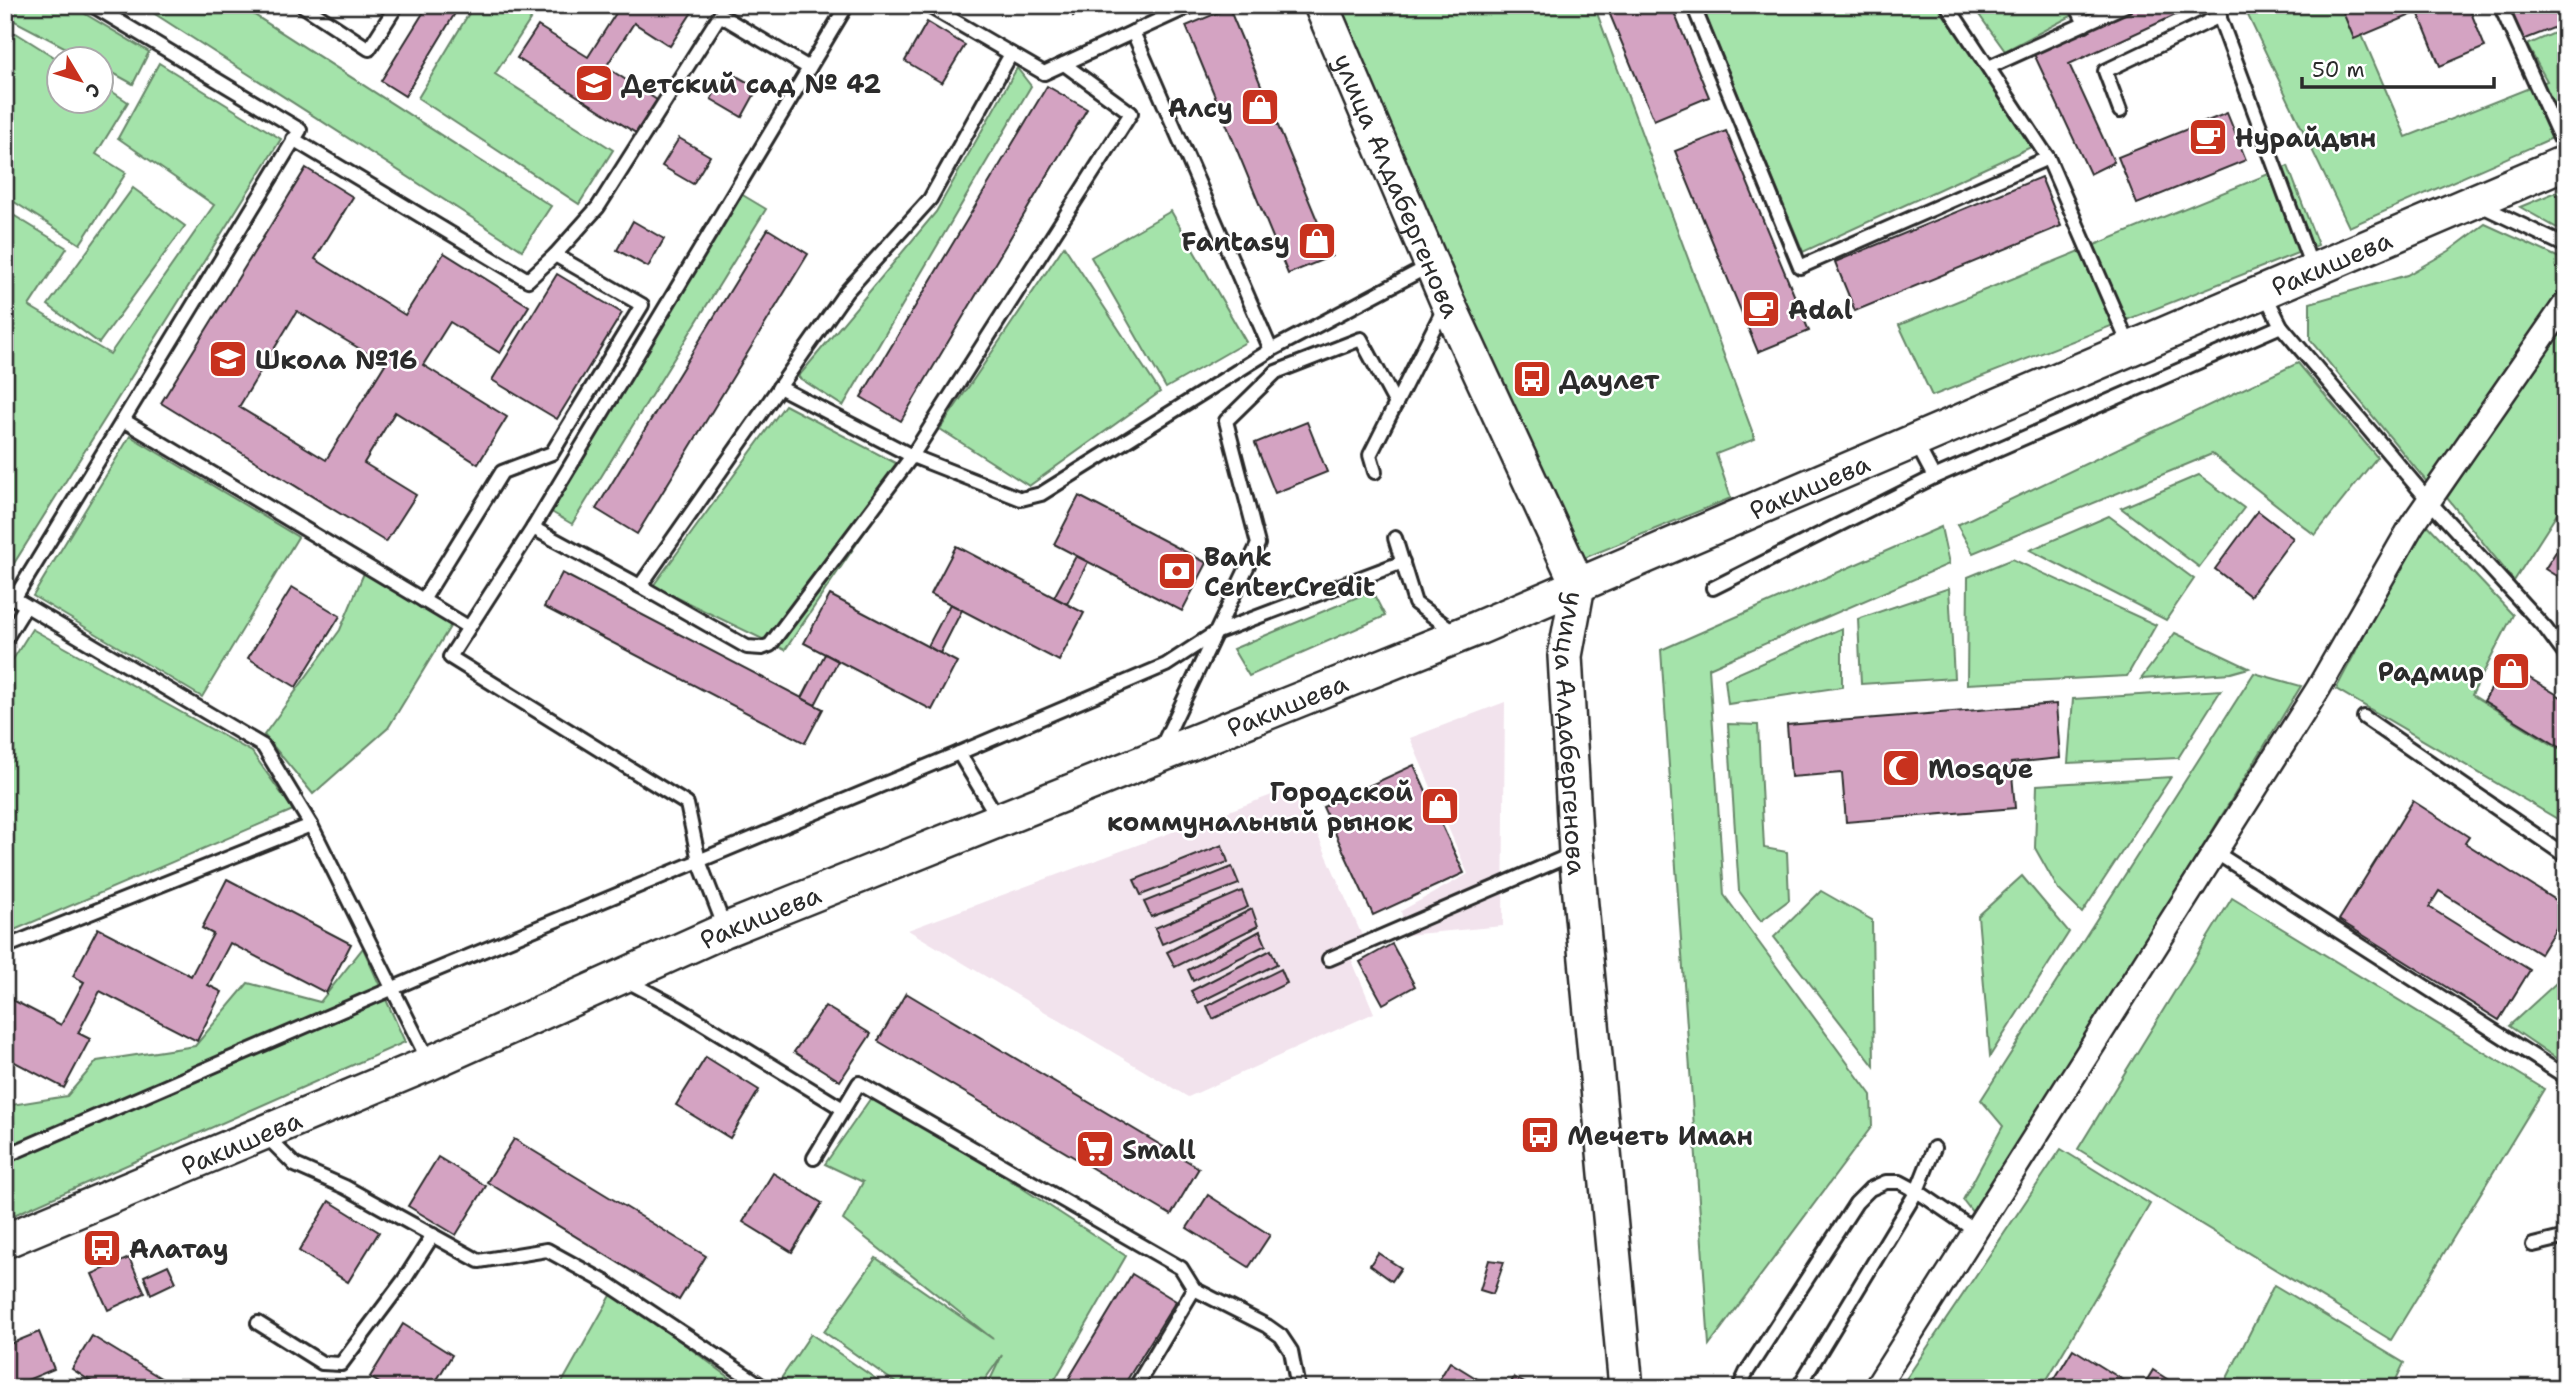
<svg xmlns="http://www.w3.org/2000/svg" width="2571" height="1393" viewBox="0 0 2571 1393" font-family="'Shantell Sans',sans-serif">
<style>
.built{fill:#f2e3ed}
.green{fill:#a4e3aa;stroke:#68876a;stroke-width:2}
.building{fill:#d4a3c2;stroke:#2b2b2b;stroke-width:2;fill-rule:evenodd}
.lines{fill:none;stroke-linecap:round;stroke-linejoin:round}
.lane-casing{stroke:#2b2b2b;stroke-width:18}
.street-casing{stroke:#2b2b2b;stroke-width:28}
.secondary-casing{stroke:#2b2b2b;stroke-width:38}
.lane{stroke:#fff;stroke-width:12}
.street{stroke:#fff;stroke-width:23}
.secondary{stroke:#fff;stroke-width:33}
.labels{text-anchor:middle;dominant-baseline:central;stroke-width:5;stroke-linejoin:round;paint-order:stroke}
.poi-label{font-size:26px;font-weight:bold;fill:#2b2b2b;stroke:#fff;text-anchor:start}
.street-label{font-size:26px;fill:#2b2b2b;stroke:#fff}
</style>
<rect width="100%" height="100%" fill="#fff"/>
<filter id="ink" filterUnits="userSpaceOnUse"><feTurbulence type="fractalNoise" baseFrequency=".0143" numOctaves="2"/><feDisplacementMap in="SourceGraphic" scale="14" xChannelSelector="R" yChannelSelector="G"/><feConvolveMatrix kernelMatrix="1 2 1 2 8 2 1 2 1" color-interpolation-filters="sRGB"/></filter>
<g filter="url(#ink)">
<g class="built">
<path d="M1505 702 1503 926 1406 935 1401 911 1468 874 1410 738Z"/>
<path d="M1296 786 1367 947 1350 956 1374 1013 1188 1097 908 930Z"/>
</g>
<g class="green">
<path d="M5 5H70L149 52 133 84 102 67V60L87 59 5 16Z"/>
<path d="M141 5H239L551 206 522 250Z"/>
<path d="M474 5H540L495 74 613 150 579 204 418 98Z"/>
<path d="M1340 5H1594L1755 439 1716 454 1731 498 1572 563Z"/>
<path d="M1701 5H1939L2031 147 1803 252Z"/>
<path d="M1972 5H2092L2005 51Z"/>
<path d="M2243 5H2349L2406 137 2547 81 2527 45 2566 28V132L2349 227Z"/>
<path d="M16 33 59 60 60 102H102V85L128 102 96 154 126 173 80 244 5 196V49Z"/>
<path d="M159 63 281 139 6 576 5 210 67 248 29 306 110 354 214 205 118 138Z"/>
<path d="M1017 68 1031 86 843 406 798 377 936 212Z"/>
<path d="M2288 166 2318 245 1932 396 1899 325Z"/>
<path d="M133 188 185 226 99 343 48 305Z"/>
<path d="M2566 188V233L2520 207Z"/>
<path d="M741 194 766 209 572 524 548 510Z"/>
<path d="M1171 211 1246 342 1166 388 1091 257Z"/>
<path d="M2485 224 2566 261V284L2431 487 2310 340V303L2407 275 2449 251Z"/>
<path d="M1064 246 1160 392 1029 486 940 429Z"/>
<path d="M2566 319V500L2514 581 2447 498Z"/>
<path d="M2298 363 2377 457 2315 535 2212 454 1973 553 1957 525Z"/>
<path d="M785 405 907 469 785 650 653 586Z"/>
<path d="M130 436 298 537 202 697 33 596Z"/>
<path d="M2199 475 2244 508 2199 567 2121 508Z"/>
<path d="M2109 516 2194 579 2166 620 2030 550Z"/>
<path d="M2424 521 2513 615 2472 695 2566 753V824L2336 689Z"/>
<path d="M1941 527 1949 564 1709 668 1724 895 1871 1095 1872 1126 1709 1345 1661 650Z"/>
<path d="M2012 559 2156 625 2127 676 1967 684 1968 577Z"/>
<path d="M364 573 451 625 388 728 313 794 264 735 340 630Z"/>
<path d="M1949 588 1954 678 1861 684 1858 619Z"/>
<path d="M1372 591 1385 616 1249 676 1233 649Z"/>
<path d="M1842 628V687L1728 704 1725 679Z"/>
<path d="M32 629 252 752 293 810 5 934V672Z"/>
<path d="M2175 633 2249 668 2231 673 2141 679Z"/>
<path d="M2254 673 2301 686 1976 1217 1963 1200 2003 1126 1981 1100Z"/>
<path d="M2221 690 2178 758 2068 763 2073 699Z"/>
<path d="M1728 724 1758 725 1764 848 1787 852 1789 900 1761 921 1739 891Z"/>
<path d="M2171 777 2082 913 2058 889 2035 848 2037 785Z"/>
<path d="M2022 876 2069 932 1990 1056 1978 916Z"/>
<path d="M1821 891 1872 920 1874 1066 1774 937Z"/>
<path d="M2232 898 2544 1089 2391 1340 2078 1149Z"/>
<path d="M363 948 405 1042 5 1219V1106L67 1096 97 1061 195 1046 248 983 320 1002Z"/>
<path d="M2566 974V1065L2509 1026Z"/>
<path d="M875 1092 1126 1256 1050 1388H986L1002 1355 979 1388H903L824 1332 876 1258 993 1339 843 1220 863 1182 825 1164Z"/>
<path d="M2061 1149 2150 1204 2042 1388H1900Z"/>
<path d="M2274 1285 2404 1363 2392 1388H2222Z"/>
<path d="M613 1292 744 1388H559Z"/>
<path d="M811 1334 889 1388H785L778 1383Z"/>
</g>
<g class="building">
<path d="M428 5H460L405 96 381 81Z"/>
<path d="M604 5H681L692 12 670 46 634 23 606 67 657 100 636 133 517 58 538 26 588 57 616 13Z"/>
<path d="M1069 5H1096L1073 16Z"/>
<path d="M1606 5H1671L1709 97 1654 120Z"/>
<path d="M2135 5 2195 6 2069 64 2114 162 2090 174 2033 52Z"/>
<path d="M2340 5H2392L2394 8 2401 5H2468L2485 47 2440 66 2418 12 2354 39Z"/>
<path d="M2502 5H2566V23L2518 42Z"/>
<path d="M1229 8 1332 256 1288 274 1186 26Z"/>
<path d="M927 22 965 45 942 83 905 61Z"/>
<path d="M727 71 758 88 742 117 711 99Z"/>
<path d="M1047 86 1087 109 901 421 861 397Z"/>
<path d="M2227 113 2246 160 2137 204 2118 157Z"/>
<path d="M1726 131 1809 331 1758 352 1675 151Z"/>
<path d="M679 138 710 156 693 184 662 166Z"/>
<path d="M306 168 353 197 315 259 405 315 444 253 529 306 500 353 450 322 423 365 507 417 478 464 395 412 364 463 416 495 386 542 161 403ZM297 311 385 364 326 460 239 407Z"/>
<path d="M2041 177 2061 226 1855 311 1835 262Z"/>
<path d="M633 221 664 239 648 267 617 250Z"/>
<path d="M768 229 808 254 637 534 596 509Z"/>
<path d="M557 274 622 313 557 419 492 380Z"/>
<path d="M1307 422 1327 472 1275 493 1255 443Z"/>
<path d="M1079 496 1207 563 1182 611 1054 544Z"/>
<path d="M2258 511 2293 538 2250 596 2215 569Z"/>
<path d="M2566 536V582L2545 569Z"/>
<path d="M956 546 1084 613 1059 661 931 594Z"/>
<path d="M1076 556 1088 562 1067 604 1054 597Z"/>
<path d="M562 573 823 709 805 743 544 607Z"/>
<path d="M292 587 340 616 296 687 248 658Z"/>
<path d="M830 595 957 662 932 710 804 643Z"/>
<path d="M950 604 962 610 940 653 928 646Z"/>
<path d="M825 654 838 661 815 705 802 698Z"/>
<path d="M2506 664 2566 700V751L2484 701Z"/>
<path d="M2056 704 2060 758 2011 763 2015 808 1846 822 1842 773 1791 777 1787 725Z"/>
<path d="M1414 765 1464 873 1373 915 1323 807Z"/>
<path d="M2413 801 2469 837 2465 843 2566 907V912L2540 954 2439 891 2429 907 2530 970 2499 1020 2339 920Z"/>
<path d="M1222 845 1228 862 1141 895 1134 880Z"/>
<path d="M1232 867 1239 884 1151 917 1144 902Z"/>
<path d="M227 879 351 944 326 993 230 943 208 985 222 992 197 1041 100 991 78 1033 90 1039 64 1088 5 1057V996L61 1025 84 982 73 976 98 928 191 976 213 934 202 928Z"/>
<path d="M1242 891 1248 907 1162 944 1155 928Z"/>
<path d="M1252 909 1258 926 1175 967 1167 952Z"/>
<path d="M1260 931 1266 945 1193 981 1188 970Z"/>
<path d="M1392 944 1415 986 1383 1004 1360 962Z"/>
<path d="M1271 950 1277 964 1198 1003 1191 991Z"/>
<path d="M1281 969 1287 983 1213 1019 1207 1006Z"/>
<path d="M906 993 1199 1168 1171 1215 878 1041Z"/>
<path d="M825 1006 871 1034 840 1081 794 1052Z"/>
<path d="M706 1057 759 1090 730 1138 676 1105Z"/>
<path d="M514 1139 706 1256 679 1300 487 1182Z"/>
<path d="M438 1157 486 1186 456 1235 408 1206Z"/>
<path d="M773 1173 822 1203 792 1252 743 1222Z"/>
<path d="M1208 1195 1270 1235 1249 1267 1187 1228Z"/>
<path d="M329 1201 379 1232 348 1282 299 1251Z"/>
<path d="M1378 1253 1401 1268 1392 1281 1370 1265Z"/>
<path d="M129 1258 145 1293 108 1310 92 1274Z"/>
<path d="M1489 1260 1504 1262 1493 1294 1480 1290Z"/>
<path d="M168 1265 176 1282 151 1294 144 1276Z"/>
<path d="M1132 1274 1176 1301 1122 1388H1063Z"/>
<path d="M403 1324 452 1355 432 1388H387L370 1377Z"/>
<path d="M39 1332 54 1369 20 1383 22 1388H5V1346Z"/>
<path d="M92 1336 177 1388H101L72 1369Z"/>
<path d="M2073 1349 2136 1388H2049Z"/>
<path d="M1450 1362 1492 1388H1434Z"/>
<path d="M2153 1370 2181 1388H2142Z"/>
<path d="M1514 1377 1533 1388H1508Z"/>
</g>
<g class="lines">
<g class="lane-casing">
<g id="lane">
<path d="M302 5 369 49 397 5"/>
<path d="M927 5 1044 73 1192 5"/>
<path d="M1693 5 1800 267 2048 158 1947 5"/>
<path d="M2076 5 2085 24"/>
<path d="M2215 5 2313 270"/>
<path d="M2500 5 2566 151"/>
<path d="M1133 32 1271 350"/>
<path d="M1989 67 2126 5"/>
<path d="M2120 111 2105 71 2220 16"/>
<path d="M293 139 528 280 555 255 598 207 720 15 809 68"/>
<path d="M2048 158 2130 347"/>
<path d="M2480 205 2566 246"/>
<path d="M2264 292 2281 326 2430 502 2546 629 2566 656"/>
<path d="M779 387 912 456 1131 113 1064 64"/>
<path d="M123 420 468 627"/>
<path d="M1915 441 1934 477"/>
<path d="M1375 472 1370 455 1444 308"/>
<path d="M533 528 640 586 846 292 930 199 1011 54"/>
<path d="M1395 538 1415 603 1456 633"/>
<path d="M640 586 747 647 762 648 770 645 912 456 1021 499 1041 494 1271 350 1431 265"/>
<path d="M1713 588 1934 477 2281 326"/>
<path d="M5 593 263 746 311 825"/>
<path d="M14 599 300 130 92 5"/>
<path d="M423 600 502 472 552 453 642 305 555 255"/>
<path d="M5 640 26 606"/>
<path d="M2364 717 2566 856"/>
<path d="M1161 748 1258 544 1226 421 1276 372 1361 339 1396 404"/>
<path d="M998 818 959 753 1166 665 1215 633 1403 562"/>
<path d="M2215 852 2566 1077"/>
<path d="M725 928 699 861 687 804 450 657 533 528 847 5"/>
<path d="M5 947 311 825 429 1062"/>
<path d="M1329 959 1575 853"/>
<path d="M627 981 678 1008 843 1109"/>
<path d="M266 1136 295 1165 345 1187 479 1261 547 1250 607 1283 765 1388"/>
<path d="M5 1156 419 977 959 753"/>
<path d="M814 1158 859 1083 1181 1268 1194 1289 1267 1326 1281 1336 1291 1351 1298 1388"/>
<path d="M2533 1245 2566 1237"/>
<path d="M258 1323 322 1363 341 1364 404 1280 433 1235"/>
<path d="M1135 1388 1194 1289"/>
<path d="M1739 1388 1746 1373 1856 1203 1870 1189 1886 1182H1900L1917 1191 1977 1232"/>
<path d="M1798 1388 1917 1191 1934 1148"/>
</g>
</g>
<g class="street-casing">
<path id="street" d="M1876 1388 2318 689 2412 525 2566 303"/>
</g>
<g class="secondary-casing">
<g id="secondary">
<path id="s1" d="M1321 5 1447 301 1578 585 1565 656 1576 852 1626 1388"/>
<path id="s2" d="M5 1241 430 1063 725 930 1478 628 2566 162"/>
</g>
</g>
<use href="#lane" class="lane"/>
<use href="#street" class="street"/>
<use href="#secondary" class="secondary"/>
</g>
</g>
<defs>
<g id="school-square" transform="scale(2.0125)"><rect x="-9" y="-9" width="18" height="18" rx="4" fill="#c8321e" stroke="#fff"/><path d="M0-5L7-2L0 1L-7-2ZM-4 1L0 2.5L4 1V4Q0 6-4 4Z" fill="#fff"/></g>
<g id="shop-square" transform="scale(2.0125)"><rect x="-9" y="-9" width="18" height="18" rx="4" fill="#c8321e" stroke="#fff"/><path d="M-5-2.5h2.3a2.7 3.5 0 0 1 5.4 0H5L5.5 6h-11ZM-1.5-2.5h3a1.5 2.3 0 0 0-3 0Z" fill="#fff"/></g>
<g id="cafe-square" transform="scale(2.0125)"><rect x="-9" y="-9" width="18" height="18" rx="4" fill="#c8321e" stroke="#fff"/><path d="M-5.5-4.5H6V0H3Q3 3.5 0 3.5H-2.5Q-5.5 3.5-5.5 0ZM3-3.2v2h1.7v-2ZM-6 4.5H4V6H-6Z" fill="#fff"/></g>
<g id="bus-square" transform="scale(2.0125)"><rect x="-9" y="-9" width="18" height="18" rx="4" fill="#c8321e" stroke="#fff"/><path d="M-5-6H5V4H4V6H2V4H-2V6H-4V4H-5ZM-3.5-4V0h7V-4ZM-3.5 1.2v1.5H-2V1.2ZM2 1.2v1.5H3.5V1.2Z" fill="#fff"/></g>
<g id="bank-square" transform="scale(2.0125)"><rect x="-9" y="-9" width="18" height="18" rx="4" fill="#c8321e" stroke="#fff"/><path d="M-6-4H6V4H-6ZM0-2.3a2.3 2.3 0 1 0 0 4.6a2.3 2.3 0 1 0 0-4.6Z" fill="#fff"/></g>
<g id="mosque-square" transform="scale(2.0125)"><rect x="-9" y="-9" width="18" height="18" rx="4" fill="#c8321e" stroke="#fff"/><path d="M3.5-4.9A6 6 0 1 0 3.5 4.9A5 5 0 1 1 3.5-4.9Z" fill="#fff"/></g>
<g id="supermarket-square" transform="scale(2.0125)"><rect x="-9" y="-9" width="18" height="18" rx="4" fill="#c8321e" stroke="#fff"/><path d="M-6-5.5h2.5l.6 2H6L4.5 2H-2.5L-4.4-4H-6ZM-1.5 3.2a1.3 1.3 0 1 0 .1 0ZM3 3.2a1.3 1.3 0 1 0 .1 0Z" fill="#fff"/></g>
</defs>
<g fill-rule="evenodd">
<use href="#school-square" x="594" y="83"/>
<use href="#shop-square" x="1260" y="107"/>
<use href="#cafe-square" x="2208" y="137"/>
<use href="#shop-square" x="1317" y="241"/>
<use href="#cafe-square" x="1761" y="309"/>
<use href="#school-square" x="228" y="359"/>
<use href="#bus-square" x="1532" y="379"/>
<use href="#bank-square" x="1177" y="571"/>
<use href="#shop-square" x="2511" y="671"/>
<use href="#mosque-square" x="1901" y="768"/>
<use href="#shop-square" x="1440" y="806"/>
<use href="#bus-square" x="1540" y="1135"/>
<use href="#supermarket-square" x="1095" y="1149"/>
<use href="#bus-square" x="102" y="1248"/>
</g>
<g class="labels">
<g class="poi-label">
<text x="621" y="83">Детский сад № 42</text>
<text x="1233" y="107" text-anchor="end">Алсу</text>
<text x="2235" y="137">Нурайдын</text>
<text x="1290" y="241" text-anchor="end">Fantasy</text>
<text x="1788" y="309">Adal</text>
<text x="255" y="359">Школа №16</text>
<text x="1559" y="379">Даулет</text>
<text x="1204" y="556">Bank<tspan x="1204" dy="30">CenterCredit</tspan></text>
<text x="2484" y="671" text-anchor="end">Радмир</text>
<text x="1928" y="768">Mosque</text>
<text x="1413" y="791" text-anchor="end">Городской<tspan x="1413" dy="30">коммунальный рынок</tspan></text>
<text x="1567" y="1135">Мечеть Иман</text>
<text x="1122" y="1149">Small</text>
<text x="129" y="1248">Алатау</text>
</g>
<g class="street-label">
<text stroke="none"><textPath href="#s1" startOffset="196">улица Алдабергенова</textPath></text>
<text stroke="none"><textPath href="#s2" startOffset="2524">Ракишева</textPath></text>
<text stroke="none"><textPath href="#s2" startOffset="1956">Ракишева</textPath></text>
<text stroke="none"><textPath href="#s2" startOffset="1390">Ракишева</textPath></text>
<text stroke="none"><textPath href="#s1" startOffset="784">улица Алдабергенова</textPath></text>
<text stroke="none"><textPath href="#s2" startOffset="822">Ракишева</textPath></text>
<text stroke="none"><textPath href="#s2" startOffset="256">Ракишева</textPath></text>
</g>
</g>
<rect width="2571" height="1393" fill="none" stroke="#fff" stroke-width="28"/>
<rect x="14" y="14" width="2543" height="1365" fill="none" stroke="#2b2b2b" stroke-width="2.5" filter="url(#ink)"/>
<g transform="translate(80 80) rotate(128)"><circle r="33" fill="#ffffff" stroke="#aaaaaa" stroke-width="2"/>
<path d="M0-5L12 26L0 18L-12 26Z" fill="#c8321e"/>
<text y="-10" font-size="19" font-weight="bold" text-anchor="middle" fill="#2b2b2b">С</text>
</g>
<path d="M2302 77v10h192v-10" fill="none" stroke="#2b2b2b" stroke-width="3.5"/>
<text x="2312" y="77" font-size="21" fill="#2b2b2b" stroke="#ffffff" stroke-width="5" paint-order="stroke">50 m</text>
</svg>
